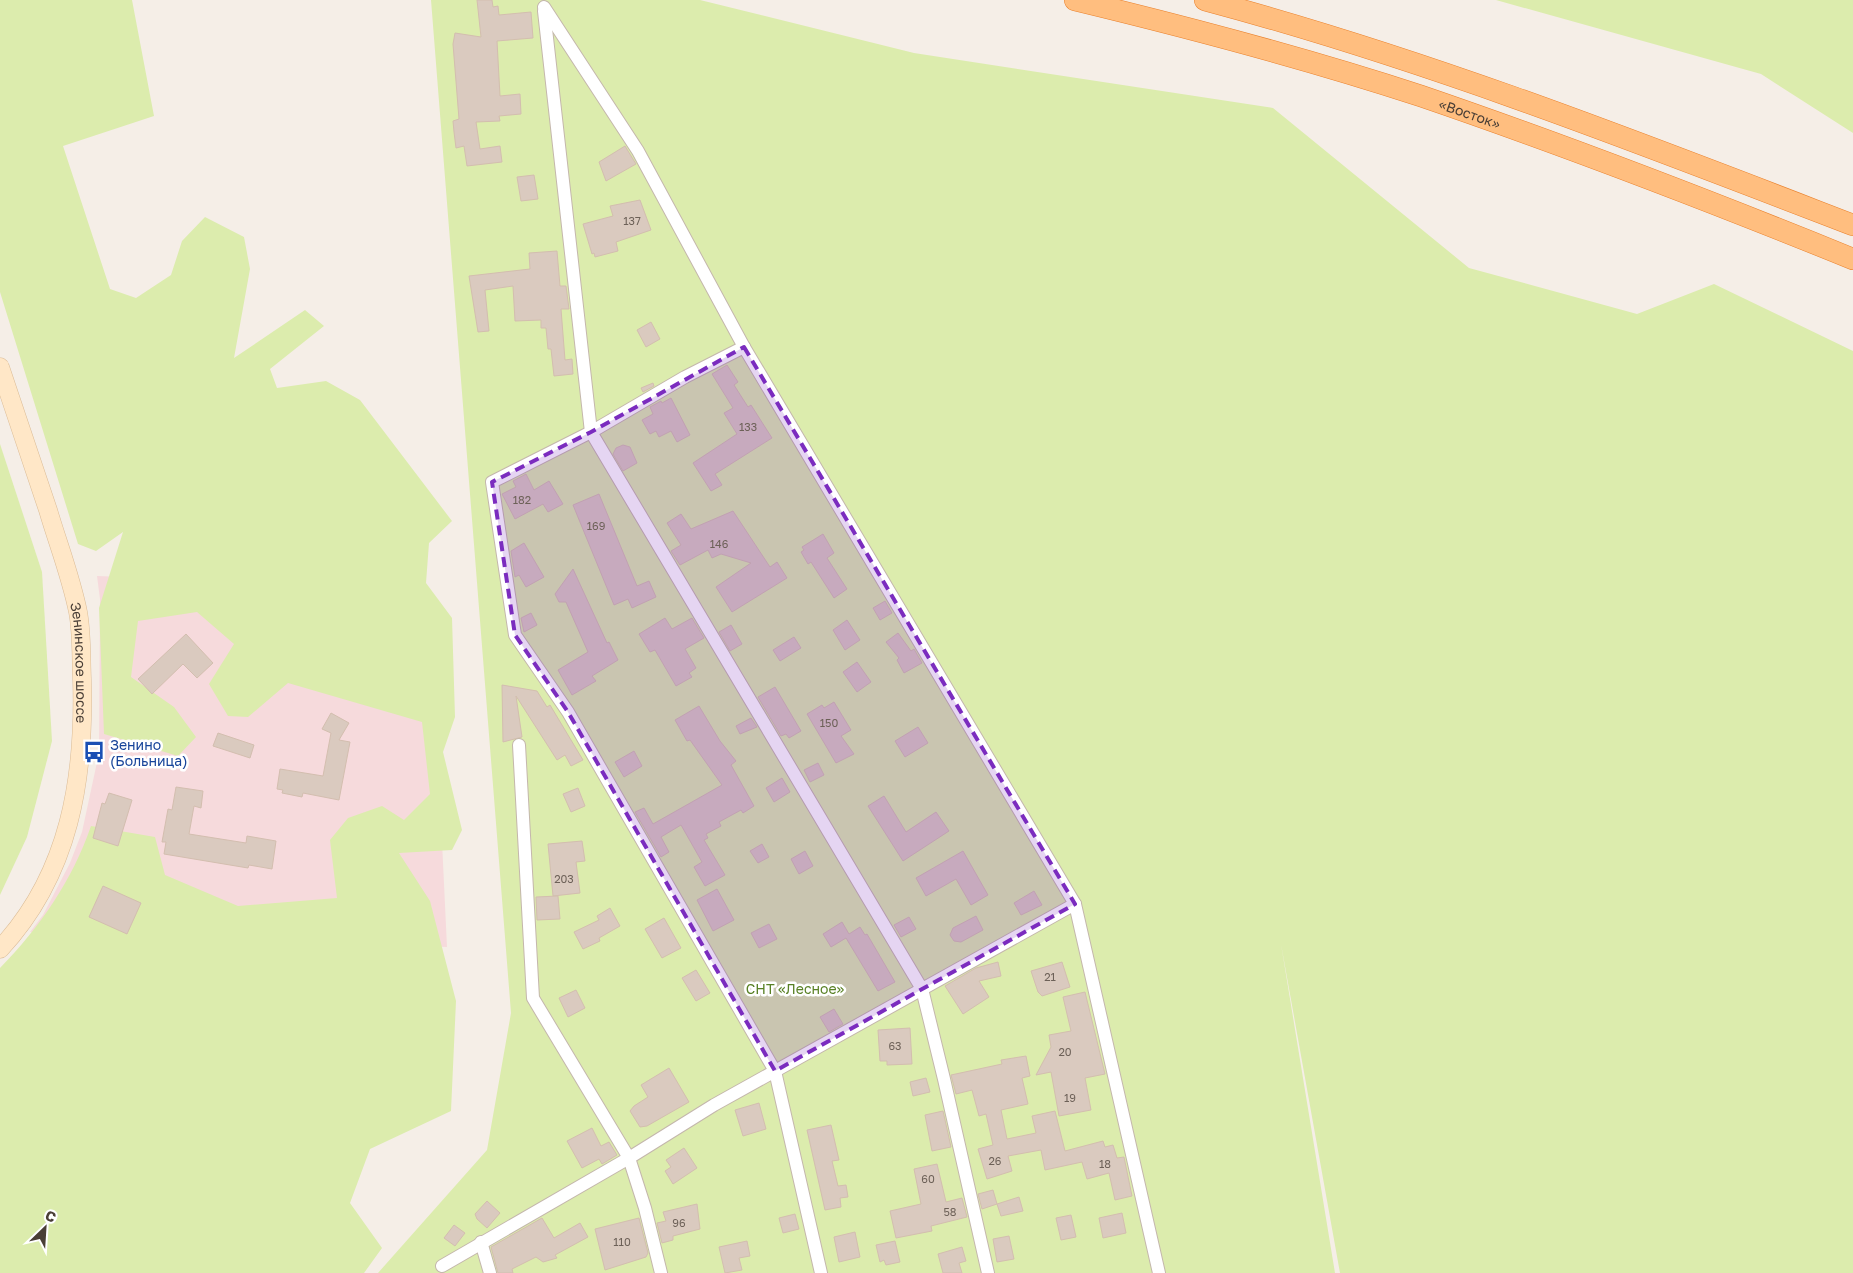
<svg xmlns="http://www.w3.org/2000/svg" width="1853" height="1273" viewBox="0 0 1853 1273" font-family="'Golos Text',sans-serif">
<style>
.medical{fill:#f6dadc}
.green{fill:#dcecad}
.building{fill:#dacabf;stroke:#d3beaf}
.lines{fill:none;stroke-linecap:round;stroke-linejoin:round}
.minor-casing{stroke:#c4b7ac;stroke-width:14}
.secondary-casing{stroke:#dbbc96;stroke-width:19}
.trunk-casing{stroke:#e9812d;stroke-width:22}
.minor{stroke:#fff;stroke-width:12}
.secondary{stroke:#ffe7c7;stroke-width:18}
.trunk{stroke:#ffbe7f;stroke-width:21}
.marked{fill:#7b2cbf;fill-opacity:0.2;stroke:#7b2cbf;stroke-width:4;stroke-dasharray:10 6;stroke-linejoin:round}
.labels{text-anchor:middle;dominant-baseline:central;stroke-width:5;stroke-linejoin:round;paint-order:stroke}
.number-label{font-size:11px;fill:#6d6158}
.street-label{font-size:14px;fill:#493e36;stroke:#fff}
.transit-label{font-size:14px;fill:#164399;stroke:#fff;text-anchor:start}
.park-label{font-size:14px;fill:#588024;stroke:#fff}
</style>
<rect width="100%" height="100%" fill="#f5eee7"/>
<path class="medical" d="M97 576 430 588 447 947 30 932 43 915 70 863 82 832 99 753 100 599Z"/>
<g class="green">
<path d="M0 0H132L154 116 63 146 110 289 136 298 171 275 182 241 205 217 244 237 250 269 234 358 305 310 324 326 270 369 277 388 326 381 360 400 452 521 429 543 426 583 452 618 455 717 443 752 462 830 452 850 399 853 430 901 456 1001 451 1111 370 1149 350 1203 382 1248 364 1273H0V968C40 927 72 881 91 826L155 837 165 875 238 906 337 898 330 840 348 818 382 806 404 820 430 794 422 722 288 683 248 717 228 716 209 684 234 644 197 612 138 621 131 677 174 707 196 737 178 756 104 734 99 608 123 532 96 551 78 544 0 292Z"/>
<path d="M431 0H700L914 53 1273 108 1469 268 1637 314 1714 284 1853 351V1273H1340L1281 944 1335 1273H378L487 1150 511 1013Z"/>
<path d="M1496 0H1853V133L1761 74Z"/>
<path d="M0 444 42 572 52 741 27 837 0 895Z"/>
</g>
<g class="building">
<path d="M477 0H492L493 7 498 6 499 15 531 12 533 38 497 41 500 96 520 94 521 114 499 116 500 121 476 122 480 149 500 146 502 162 467 166 464 146 456 148 454 132 453 121 459 119 453 44 455 33 481 37Z"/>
<path d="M625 146 636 164 606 181 599 162Z"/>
<path d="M534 175 538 199 521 201 517 177Z"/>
<path d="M640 200 651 230 616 242 618 251 595 257 594 253 592 254 583 224 613 216 610 206Z"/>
<path d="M557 251 560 286H566L569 309H561L565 360 572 359 573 374 554 376 551 349H548L546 328H541V320L515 321 513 286 485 290 489 331 478 332 469 276 530 269 529 253Z"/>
<path d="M651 322 660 339 646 347 637 330Z"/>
<path d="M727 365 738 382 734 385 748 407 751 405 772 438 715 474 722 485 711 491 693 463 737 434 724 413 733 408 712 374Z"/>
<path d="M653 383 654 386 643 392 641 388Z"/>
<path d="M671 398 690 435 677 442 671 431 659 437 656 431 650 434 642 420 653 414 650 407 661 401 662 403Z"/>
<path d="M623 445 630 447 637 463 623 471 613 454 616 448Z"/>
<path d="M526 474 534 490 549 481 563 504 548 512 543 504 515 519 502 494 516 487 513 481Z"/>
<path d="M599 494 637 586 649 581 656 597 632 608 628 599 614 605 573 505Z"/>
<path d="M733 511 770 567 777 562 787 578 732 612 716 587 751 563 721 554 712 558 708 550 680 565 671 551 681 545 667 523 681 514 691 529Z"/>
<path d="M823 534 834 553 827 558 847 589 834 598 811 562 808 564 801 552 804 550 802 547Z"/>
<path d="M524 543 544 577 526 587 519 575 515 577 511 551Z"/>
<path d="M573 569 607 643 609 642 618 660 592 676 596 681 572 695 558 670 588 652 566 602H559L555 594Z"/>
<path d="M885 601 892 613 880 620 873 608Z"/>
<path d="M531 613 537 625 524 632 521 618Z"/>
<path d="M665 618 672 629 692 618 704 638 685 649 696 668 689 673 692 677 676 686 655 650 650 652 639 634Z"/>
<path d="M847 620 860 640 845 650 833 630Z"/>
<path d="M731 625 742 644 730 651 719 632Z"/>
<path d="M898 633 911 651 914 649 922 663 904 673 897 660 899 658 886 642Z"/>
<path d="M186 634 213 663 197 678 183 664 152 694 138 679Z"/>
<path d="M794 637 801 648 780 661 773 650Z"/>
<path d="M857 662 871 682 857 692 843 672Z"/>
<path d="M502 685 537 691 547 707 550 705 583 760 571 766 565 755 557 760 516 696 522 737 503 742Z"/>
<path d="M775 687 801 731 789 738 786 734 781 736 758 697Z"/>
<path d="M834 702 851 730 841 736 854 754 836 763 807 714 822 705 824 708Z"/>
<path d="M699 706 720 741 736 761 731 765 754 806 743 813 741 810 719 822 721 826 706 834 708 838 704 840 725 875 705 886 694 867 702 862 681 825 661 837 669 852 661 857 635 812 644 808 653 824 722 785 690 740 687 741 675 720Z"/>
<path d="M331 713 349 723 339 740 350 742 339 800 303 793 302 797 282 793 283 790 277 789 280 769 323 776 331 733 322 729Z"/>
<path d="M751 718 757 727 740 734 736 726Z"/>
<path d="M918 727 928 743 905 757 895 741Z"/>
<path d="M218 733 254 745 250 758 213 746Z"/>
<path d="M634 751 642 766 624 777 615 762Z"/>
<path d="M818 763 824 775 810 782 804 770Z"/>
<path d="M782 778 790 792 774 802 766 788Z"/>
<path d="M176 787 203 791 201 808 194 806 189 834 246 843 247 836 276 841 272 869 249 865 248 868 164 854 166 842H162L168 809 172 810Z"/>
<path d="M578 788 585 806 571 812 563 794Z"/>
<path d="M109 793 132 800 118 846 93 838 102 803 105 804Z"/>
<path d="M884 796 906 832 936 812 949 831 903 861 868 806Z"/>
<path d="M582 841 585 861 576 862 580 893 553 896 548 844Z"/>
<path d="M762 844 769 857 758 863 750 851Z"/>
<path d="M805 851 813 866 799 874 791 859Z"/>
<path d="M963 851 988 895 971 905 956 879 926 896 916 878Z"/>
<path d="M103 886 141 903 127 934 89 917Z"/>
<path d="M717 889 734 920 713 931 697 900Z"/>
<path d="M1034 891 1042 905 1021 915 1014 903Z"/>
<path d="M558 896 560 919 537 920 536 897Z"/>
<path d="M610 908 620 926 599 938 600 941 583 949 574 932 599 920 597 916Z"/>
<path d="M976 916 983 930 961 942 954 941 950 935 953 928Z"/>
<path d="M909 917 916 929 901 937 894 925Z"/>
<path d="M664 918 681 948 662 958 645 929Z"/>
<path d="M842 922 849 934 860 927 865 935 867 934 895 982 878 991 846 938 831 947 823 934Z"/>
<path d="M769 924 777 939 759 948 751 933Z"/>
<path d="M998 962 1001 976 979 981 989 997 963 1014 945 986 976 968Z"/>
<path d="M1062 962 1070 987 1042 996 1038 992 1031 971Z"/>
<path d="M696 970 710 993 696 1001 682 978Z"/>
<path d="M576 990 585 1008 568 1017 559 998Z"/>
<path d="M1085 992 1105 1074 1085 1078 1091 1110 1059 1116 1051 1072 1036 1075 1051 1047 1049 1035 1071 1031 1063 997Z"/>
<path d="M834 1009 843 1024 829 1032 820 1017Z"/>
<path d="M910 1028 912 1064 887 1065V1061H880L878 1030Z"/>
<path d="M1026 1056 1030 1076 1022 1078 1028 1104 1001 1110 1007 1139 1036 1133 1032 1116 1055 1111 1065 1151 1103 1141 1105 1147 1113 1145 1117 1158 1124 1157 1132 1196 1115 1200 1109 1173 1087 1179 1082 1162 1045 1170 1041 1150 1008 1156 1012 1171 987 1179 978 1149 993 1145 986 1114 979 1116 972 1090 956 1094 951 1075 1002 1064 1001 1060Z"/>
<path d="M669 1068 689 1102 647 1126 640 1127 630 1111 634 1106 648 1097 641 1085Z"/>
<path d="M926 1078 930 1092 913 1096 910 1082Z"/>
<path d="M759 1103 766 1129 743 1136 735 1110Z"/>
<path d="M943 1111 951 1147 932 1151 925 1115Z"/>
<path d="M831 1125 839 1160 832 1161 838 1186 846 1185 848 1197 840 1198 841 1207 825 1210 807 1130Z"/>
<path d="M592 1128 601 1146 609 1142 617 1155 602 1164 599 1159 582 1168 567 1141Z"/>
<path d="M684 1148 697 1168 673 1184 665 1171 671 1167 666 1160Z"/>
<path d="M937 1164 946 1202 962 1198 967 1217 931 1226 932 1231 896 1238 890 1211 921 1204 914 1169Z"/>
<path d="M993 1190 997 1204 982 1209 978 1194Z"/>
<path d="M1019 1197 1023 1211 1001 1216 997 1204Z"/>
<path d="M487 1201 500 1213 487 1228 477 1219 475 1214Z"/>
<path d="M697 1204 700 1229 673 1236V1240L662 1243 657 1223 666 1221 663 1212Z"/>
<path d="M1122 1213 1126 1233 1103 1238 1099 1218Z"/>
<path d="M795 1214 799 1229 783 1233 779 1218Z"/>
<path d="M1071 1215 1076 1237 1061 1240 1056 1218Z"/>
<path d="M542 1218 554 1238 580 1223 588 1237 555 1255 557 1258 543 1262 536 1257 512 1269 513 1273H498L491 1247Z"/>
<path d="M639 1218 648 1253 646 1257 605 1270 595 1229Z"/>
<path d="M454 1225 465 1233 455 1246 444 1238Z"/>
<path d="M855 1232 860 1257 839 1262 834 1237Z"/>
<path d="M1009 1236 1014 1259 997 1262 993 1239Z"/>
<path d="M747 1241 750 1256 739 1258 742 1270 725 1273 719 1247Z"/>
<path d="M895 1241 900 1262 886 1265 884 1260 880 1262 876 1245Z"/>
<path d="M962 1247 966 1261 959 1263 962 1273H943L938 1254Z"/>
</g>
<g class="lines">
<g class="minor-casing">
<g id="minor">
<path d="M544 7 638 151 744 347 1075 904 1159 1273"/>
<path d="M544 11 591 432 922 989 944 1079 988 1273"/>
<path d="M744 347 685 377 591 432 492 482 515 635 568 712 775 1071 821 1273"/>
<path d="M519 745 533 998 629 1158 645 1208 661 1273"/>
<path d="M481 1242 490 1273"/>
<path d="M442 1266 629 1158 714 1105 1075 904"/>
</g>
</g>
<g class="secondary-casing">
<g id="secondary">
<path id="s1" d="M0 367C16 415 32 463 48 510 58 544 71 577 78 612 82 633 81 657 82 679 85 778 70 874 0 949"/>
</g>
</g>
<g class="trunk-casing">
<g id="trunk">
<path id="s2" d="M1075 0C1191 28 1308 59 1421 96 1567 146 1710 201 1853 259"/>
<path d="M1205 0C1426 59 1640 143 1853 225"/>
</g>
</g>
<use href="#minor" class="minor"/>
<use href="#secondary" class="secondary"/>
<use href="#trunk" class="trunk"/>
</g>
<path class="marked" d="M744 347 1075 904 775 1071 568 712 515 635 492 482 591 432Z"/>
<defs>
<g id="bus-bare" transform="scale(1.725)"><path d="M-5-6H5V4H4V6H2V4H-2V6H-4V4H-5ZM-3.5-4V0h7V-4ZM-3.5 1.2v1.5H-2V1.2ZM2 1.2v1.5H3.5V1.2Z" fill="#1a4fb4" stroke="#fff" stroke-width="2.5" paint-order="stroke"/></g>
</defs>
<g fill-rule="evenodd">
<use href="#bus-bare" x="94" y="752"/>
</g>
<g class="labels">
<g class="number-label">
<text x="632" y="220">137</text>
<text x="748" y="426">133</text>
<text x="522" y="499">182</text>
<text x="596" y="525">169</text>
<text x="719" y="543">146</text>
<text x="829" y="722">150</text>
<text x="564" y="878">203</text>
<text x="1050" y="976">21</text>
<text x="895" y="1045">63</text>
<text x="1065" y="1051">20</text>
<text x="1070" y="1097">19</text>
<text x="995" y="1160">26</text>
<text x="1105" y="1163">18</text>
<text x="928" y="1178">60</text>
<text x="950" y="1211">58</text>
<text x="679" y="1222">96</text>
<text x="622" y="1241">110</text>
</g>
<g class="street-label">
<text stroke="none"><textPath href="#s2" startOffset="411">«Восток»</textPath></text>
<text stroke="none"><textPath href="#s1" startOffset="308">Зенинское шоссе</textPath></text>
</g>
<g class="transit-label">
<text x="110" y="744">Зенино<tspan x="110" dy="16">(Больница)</tspan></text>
</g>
<g class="park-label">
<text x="795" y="988">СНТ «Лесное»</text>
</g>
</g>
<g transform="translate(45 1228) rotate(25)" stroke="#ffffff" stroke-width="4" paint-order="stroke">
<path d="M0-4L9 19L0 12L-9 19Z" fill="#493e36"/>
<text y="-8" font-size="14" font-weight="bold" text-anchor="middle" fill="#493e36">С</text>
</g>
</svg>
